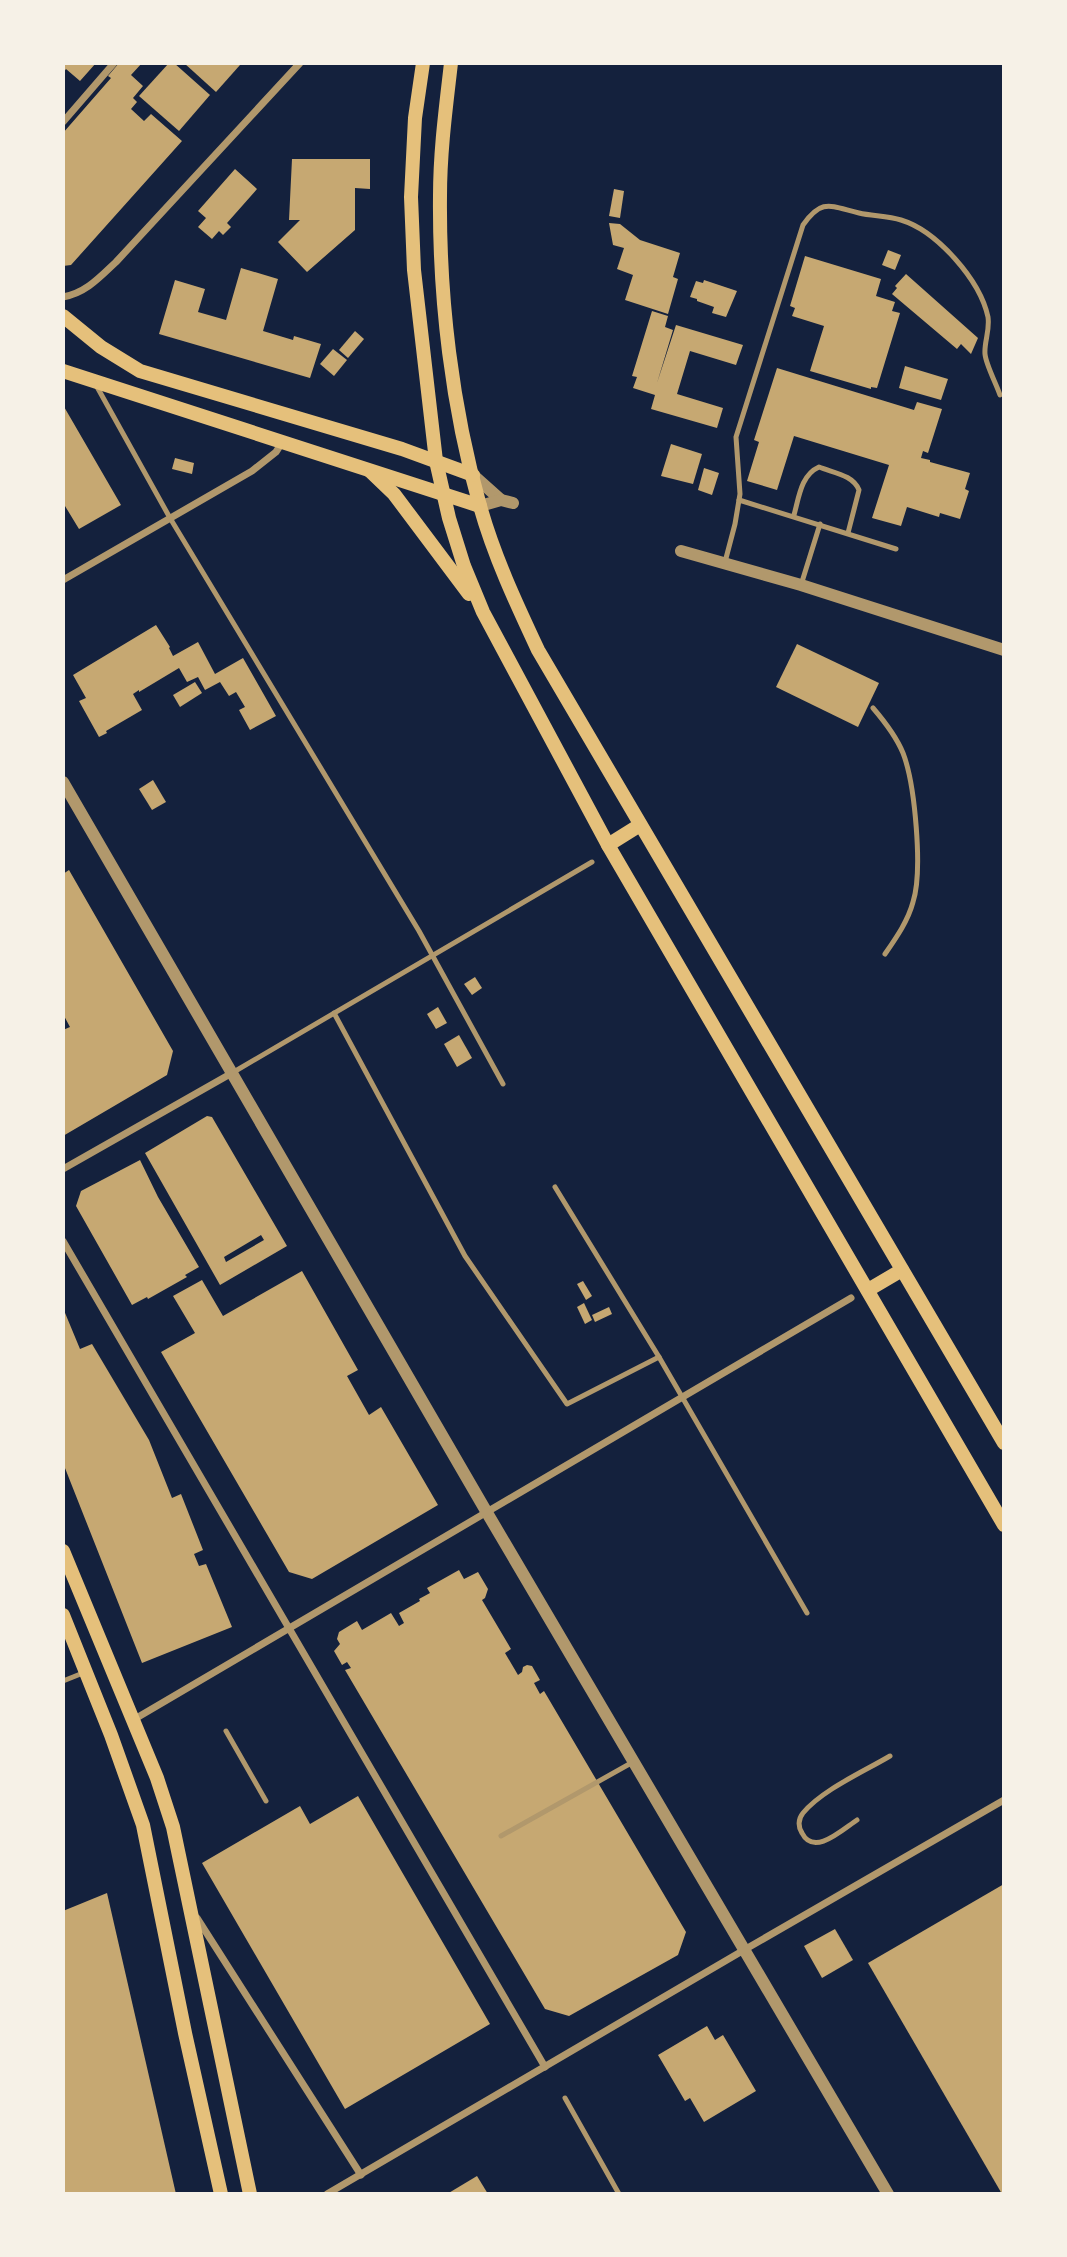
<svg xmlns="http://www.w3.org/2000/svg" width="1067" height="2257" viewBox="0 0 1067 2257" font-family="Jost,sans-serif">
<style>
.building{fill:#c6a872;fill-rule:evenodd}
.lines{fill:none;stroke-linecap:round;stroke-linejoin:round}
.service{stroke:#b1986c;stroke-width:5}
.minor{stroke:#b1986c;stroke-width:7}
.tertiary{stroke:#b1986c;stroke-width:12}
.secondary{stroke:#e5c07b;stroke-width:14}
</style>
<rect width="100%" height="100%" fill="#14213d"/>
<g class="building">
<path d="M63 63H96L80 81 66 69 63 73Z"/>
<path d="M119 63H142L131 75 143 86 133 98 137 102 131 109 144 121 151 114 182 141 71 265 63 266V133L111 78 108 76Z"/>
<path d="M169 63H174L210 95 179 131 139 96Z"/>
<path d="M184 63H238L240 65 216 92Z"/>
<path d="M292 159H370V189L355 188V230L307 272 278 242 300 220H289Z"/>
<path d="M235 169 257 189 227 223 231 227 223 235 219 231 212 239 198 227 206 218 198 211Z"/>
<path d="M614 189 624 191 620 218 609 216Z"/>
<path d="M609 223 620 224 640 240 680 253 673 277 678 279 668 314 625 300 633 275 617 269 624 248 613 245Z"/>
<path d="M888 250 901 255 895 270 882 265Z"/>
<path d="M805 256 881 279 876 296 895 302 892 311 900 313 877 388 871 387V389L810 371 824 326 792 316 795 308 790 306Z"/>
<path d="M241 268 278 279 263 331 293 340 294 336 321 344 310 378 159 334 175 280 205 289 198 312 226 320Z"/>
<path d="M906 274 978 338 971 354 961 344 957 349 892 294 897 288 895 286Z"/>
<path d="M704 280 737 291 726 317 712 313 714 307 697 301V299L690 297 696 281 703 283Z"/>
<path d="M652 311 668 316 665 327 673 330 657 383 676 325 743 345 736 365 690 351 677 394 723 408 717 428 651 409 655 395 633 388 637 377 632 376Z"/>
<path d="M355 331 364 339 348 358 339 350Z"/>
<path d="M333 349 347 360 334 376 320 364Z"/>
<path d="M905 366 948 379 941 400 899 388Z"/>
<path d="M777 368 914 410 917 402 942 409 928 453 923 451 921 458 930 460V462L970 473 965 489 969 491 960 519 940 513 939 517 907 507 901 526 872 518 889 465 794 436 777 490 747 481 759 442 754 440Z"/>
<path d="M63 405 121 505 79 529 65 506 63 507Z"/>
<path d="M671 444 702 454 693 484 661 476Z"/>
<path d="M175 458 194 463 192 474 172 469Z"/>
<path d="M704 468 719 473 712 495 698 490Z"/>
<path d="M156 625 170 647 169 648 173 656 198 642 215 674 243 658 276 716 250 730 239 710 245 707 236 692 229 696 220 682 205 690 198 677 187 682 179 668 139 692V690L133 694 142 710 106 731 107 733 99 737 79 701 86 698 73 675Z"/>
<path d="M797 644 879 683 858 727 776 687Z"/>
<path d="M195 682 202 693 180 707 173 695Z"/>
<path d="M153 780 166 802 152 810 139 789Z"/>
<path d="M69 870 173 1051 167 1075 63 1136V1030L70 1027 63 1014V874Z"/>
<path d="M475 977 482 988 472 995 464 984Z"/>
<path d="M438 1007 447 1023 436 1029 427 1014Z"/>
<path d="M459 1035 472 1058 457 1067 444 1044Z"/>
<path d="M207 1116 212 1117 287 1246 220 1285 145 1153ZM261 1235 264 1240 226 1262 224 1257Z"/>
<path d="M140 1160 158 1197 199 1267 185 1275 187 1277 148 1299 147 1297 132 1305 76 1206 81 1191Z"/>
<path d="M302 1271 358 1370 347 1376 369 1415 381 1407 438 1505 312 1579 289 1572 161 1352 195 1333 173 1296 202 1280 223 1316Z"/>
<path d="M583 1281 592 1296 586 1300 577 1284Z"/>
<path d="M584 1303 592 1320 585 1324 577 1307Z"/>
<path d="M609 1307 612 1314 595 1322 592 1315Z"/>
<path d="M63 1308 80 1349 92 1344 149 1440 172 1498 181 1494 203 1550 194 1554 199 1566 206 1564 232 1627 142 1663 63 1463Z"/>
<path d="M459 1570 464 1579 478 1572 488 1589 485 1598 482 1600 511 1649 505 1653 518 1675 522 1672 523 1667 527 1665 532 1666 540 1680 534 1683 540 1694 544 1691 686 1932 678 1955 569 2016 545 2009 345 1670 351 1668 347 1662 342 1665 334 1651 340 1644 337 1639 339 1632 357 1621 362 1630 391 1613 399 1626 404 1623 399 1613 420 1601 419 1599 430 1593 427 1588Z"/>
<path d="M358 1796 490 2024 345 2109 202 1863 300 1806 310 1824Z"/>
<path d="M1004 1884V2194H1002L868 1963Z"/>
<path d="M107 1893 176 2194H63V1911Z"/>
<path d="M835 1929 853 1960 822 1978 804 1946Z"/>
<path d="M707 2026 715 2040 723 2035 756 2091 704 2122 690 2098 685 2101 658 2055Z"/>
<path d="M477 2176 488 2194H447Z"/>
</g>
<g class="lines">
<g class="service">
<path d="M96 385 170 518 419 931 503 1084"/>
<path d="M739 500 896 549"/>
<path d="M794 515C799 497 801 475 819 467 834 473 853 475 859 490L848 533"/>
<path d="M725 562 735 524 740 494 736 437 803 225C822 198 830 206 859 213 872 216 888 216 901 220 937 231 980 280 988 317 990 331 984 342 985 354 986 365 996 383 1000 395"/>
<path d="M801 585 820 524"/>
<path d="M873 708C885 722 896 736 903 753 915 784 923 871 913 902 908 921 896 938 885 954"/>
<path d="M334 1013 465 1256 567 1404 659 1357"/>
<path d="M232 1073 592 862"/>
<path d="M555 1187 659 1357 807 1613"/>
<path d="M63 1681 83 1673"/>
<path d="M226 1731 266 1801"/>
<path d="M857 1820C843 1829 814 1857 802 1833 798 1827 798 1819 803 1813 822 1790 863 1772 890 1756"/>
<path d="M501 1836 633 1762"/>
<path d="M565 2098 619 2194"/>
</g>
<g class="minor">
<path d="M63 122 114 63"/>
<path d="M63 297C86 293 100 277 116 262L300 63"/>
<path d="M63 580 252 471 276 452 283 441"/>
<path d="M63 1169 232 1073"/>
<path d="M63 1241 545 2067"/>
<path d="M133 1720 851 1298"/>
<path d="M197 1918 361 2175"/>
<path d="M327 2194 744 1950 1004 1800"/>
</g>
<g class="tertiary">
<path d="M473 475 501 500"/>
<path d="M480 506 501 500 513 503"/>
<path d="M681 551 801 585 1004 650"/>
<path d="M63 782 486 1511 888 2194"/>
</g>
<g class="secondary">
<path d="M423 63 415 118 411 197 414 270 436 461 449 518 464 566 483 612 608 845 1004 1525"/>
<path d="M451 63C446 107 440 151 440 196 439 298 452 408 480 506 494 556 516 603 538 650L1004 1443"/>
<path d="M63 316 101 347 140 371 402 449 473 475"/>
<path d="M63 371 480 506"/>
<path d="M370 471 394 494 469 594"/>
<path d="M608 845 640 825"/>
<path d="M868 1290 902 1270"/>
<path d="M63 1551 157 1778 173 1827 250 2194"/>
<path d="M63 1615 111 1735 143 1825 185 2033 221 2194"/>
</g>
</g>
<rect width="1067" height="2257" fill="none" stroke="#f6f1e7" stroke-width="130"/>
</svg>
